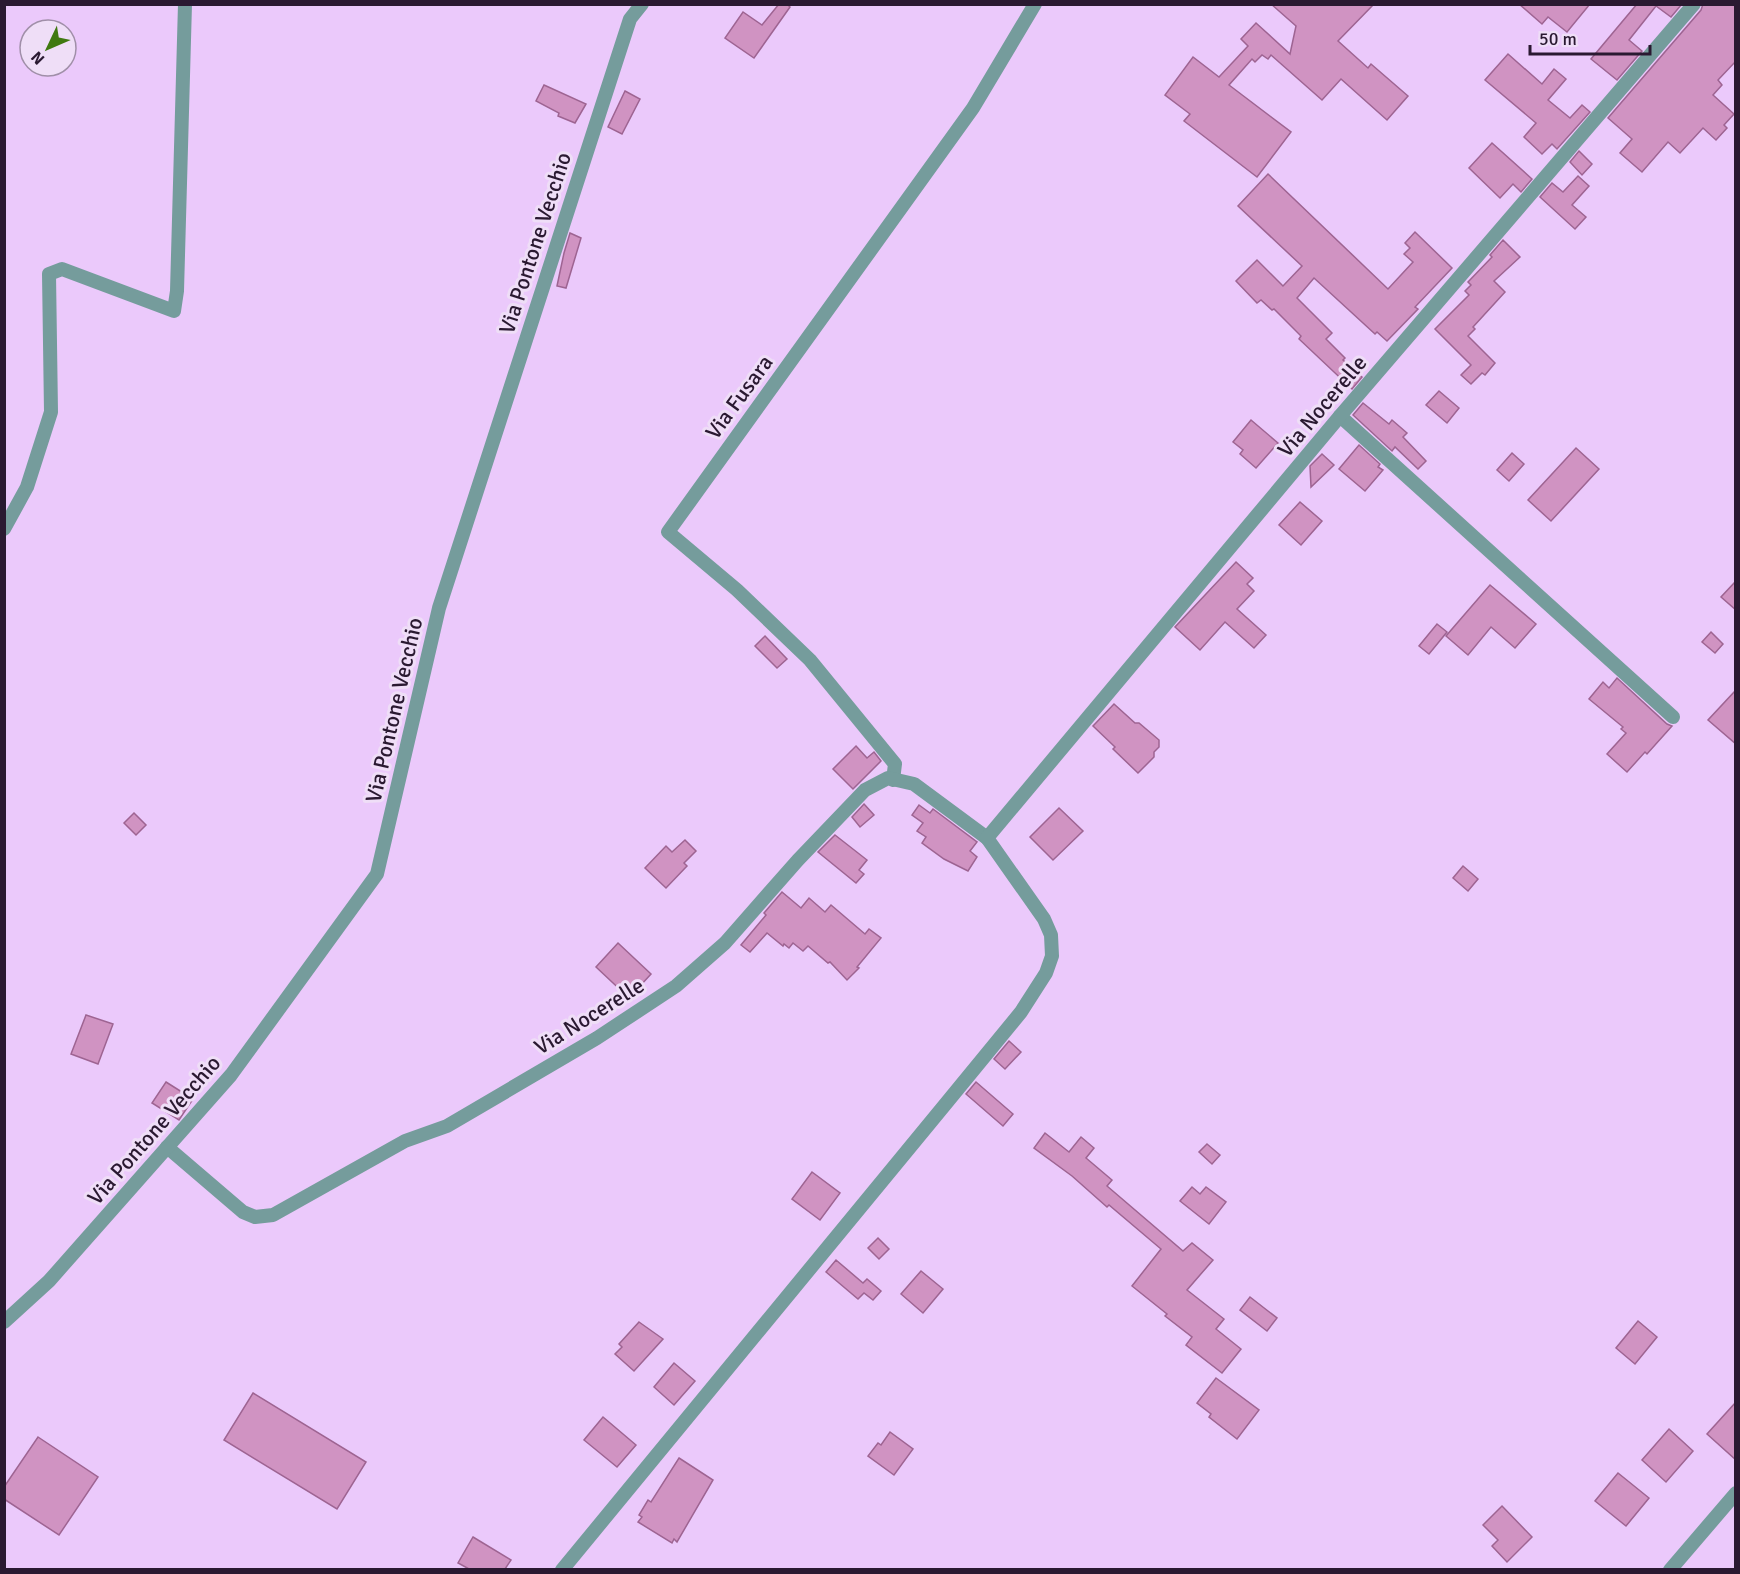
<svg xmlns="http://www.w3.org/2000/svg" width="1740" height="1574" viewBox="0 0 1740 1574" font-family="Signika,sans-serif">
<style>
.building{fill:#d093c2;stroke:#9e6492;stroke-width:1.5}
.lines{fill:none;stroke-linecap:round;stroke-linejoin:round}
.street{stroke:#759c9c;stroke-width:14}
.labels{text-anchor:middle;dominant-baseline:central;stroke-width:6;stroke-linejoin:round;paint-order:stroke}
.street-label{font-size:22px;fill:#2a1931;stroke:#efdef7}
</style>
<rect width="100%" height="100%" fill="#ebc9fb"/>
<g class="building">
<path d="M779 4H787L790 7 754 58 725 38 743 12 762 25Z"/>
<path d="M1271 4H1374L1338 41 1368 68 1371 64 1408 96 1387 120 1341 79 1322 100 1271 55 1268 59 1262 55 1255 62 1252 59 1229 85 1291 132 1257 177 1184 121 1190 114 1165 95 1193 57 1219 77 1248 46 1241 39 1256 23 1290 54 1296 26Z"/>
<path d="M1519 4H1590L1567 32 1548 17 1542 24Z"/>
<path d="M1637 4H1682L1671 17 1656 6 1629 40 1642 51 1617 80 1591 59Z"/>
<path d="M1703 4H1736V61L1718 80 1722 85 1713 95 1734 114 1724 125 1727 128 1716 140 1703 128 1680 153 1668 142 1642 172 1620 153 1632 139 1608 118 1701 10Z"/>
<path d="M1508 54 1542 84 1554 69 1566 79 1548 100 1570 118 1582 105 1590 112 1557 149 1552 144 1542 154 1524 137 1536 123 1485 80Z"/>
<path d="M544 85 586 104 575 123 558 116 559 113 536 101Z"/>
<path d="M625 91 640 99 622 134 608 127Z"/>
<path d="M1492 143 1532 179 1521 192 1513 184 1500 198 1469 168Z"/>
<path d="M1579 151 1592 164 1582 175 1570 162Z"/>
<path d="M1268 174 1388 289 1413 262 1404 254 1410 248 1405 243 1415 232 1452 268 1415 307 1418 309 1387 341 1377 332 1375 334 1314 278 1297 298 1332 333 1326 339 1345 358 1343 360 1362 377 1352 389 1299 339 1301 336 1274 309 1272 310 1261 300 1257 303 1236 281 1257 260 1283 286 1302 266 1238 206Z"/>
<path d="M1578 176 1589 186 1572 205 1586 217 1575 229 1540 197 1552 183 1563 192Z"/>
<path d="M570 233 581 238 566 288 557 286 564 253Z"/>
<path d="M1503 240 1520 257 1494 281 1505 292 1473 327 1475 329 1468 336 1495 363 1485 375 1482 373 1471 384 1461 375 1471 365 1435 329 1469 295 1465 291 1471 285 1468 282 1492 257 1490 255Z"/>
<path d="M1439 391 1459 408 1447 423 1426 405Z"/>
<path d="M1363 403 1389 424 1392 420 1407 433 1403 437 1426 461 1418 469 1395 447 1392 451 1353 415Z"/>
<path d="M1251 420 1278 443 1256 468 1240 454 1243 450 1233 442Z"/>
<path d="M1359 445 1380 464 1378 467 1383 470 1365 491 1339 469Z"/>
<path d="M1576 448 1599 469 1551 521 1528 500Z"/>
<path d="M1512 453 1524 464 1509 481 1497 470Z"/>
<path d="M1322 454 1334 465 1311 487 1310 466Z"/>
<path d="M1300 502 1322 521 1301 545 1279 525Z"/>
<path d="M1236 562 1253 578 1247 584 1254 591 1237 609 1266 635 1254 648 1225 622 1200 650 1175 627Z"/>
<path d="M1736 581V610L1721 597Z"/>
<path d="M1490 585 1536 624 1515 648 1491 627 1468 655 1446 636Z"/>
<path d="M1437 624 1447 632 1429 654 1419 646Z"/>
<path d="M1711 632 1723 644 1715 653 1702 642Z"/>
<path d="M765 636 787 659 777 668 755 646Z"/>
<path d="M1617 678 1667 724 1672 726 1647 754 1645 752 1627 772 1607 754 1626 733 1621 729 1623 727 1589 699 1603 682 1609 688Z"/>
<path d="M1736 690V744L1708 720Z"/>
<path d="M1114 704 1135 723H1139L1159 740V747L1154 752V757L1138 773 1113 749 1115 747 1093 726Z"/>
<path d="M856 746 867 758 874 752 881 761 853 789 833 769Z"/>
<path d="M864 804 874 815 860 827 852 817Z"/>
<path d="M919 805 930 813 933 809 977 842 970 851 977 857 968 871 944 859 922 843 926 837 917 831 923 823 912 815Z"/>
<path d="M1059 808 1083 831 1053 860 1030 837Z"/>
<path d="M134 813 146 825 136 835 124 823Z"/>
<path d="M835 835 867 860 859 870 864 874 856 883 818 852Z"/>
<path d="M685 840 696 851 684 863 687 866 666 888 645 868 666 846 672 852Z"/>
<path d="M1463 866 1478 879 1468 891 1453 878Z"/>
<path d="M782 892 801 908 809 898 825 912 831 905 865 934 869 929 881 938 857 967 859 968 847 980 830 962 828 963 808 946 803 951 793 943 789 948 784 944 783 946 767 933 750 952 741 945 766 915 764 913Z"/>
<path d="M618 943 651 974 629 998 596 967Z"/>
<path d="M86 1015 113 1024 98 1064 71 1054Z"/>
<path d="M1009 1041 1021 1052 1005 1069 994 1059Z"/>
<path d="M166 1082 193 1099 179 1120 152 1103Z"/>
<path d="M976 1082 1013 1114 1003 1126 966 1094Z"/>
<path d="M1045 1133 1069 1152 1081 1137 1094 1148 1086 1158 1112 1180 1107 1186 1183 1251 1192 1243 1213 1260 1187 1290 1224 1319 1216 1329 1241 1349 1222 1373 1186 1345 1192 1337 1165 1316 1167 1314 1132 1286 1161 1249 1109 1205 1107 1207 1072 1176 1034 1148Z"/>
<path d="M1207 1144 1220 1155 1212 1164 1199 1152Z"/>
<path d="M812 1172 840 1193 820 1220 792 1199Z"/>
<path d="M1192 1187 1200 1194 1206 1187 1226 1202 1209 1224 1180 1201Z"/>
<path d="M878 1238 889 1249 879 1259 868 1248Z"/>
<path d="M836 1260 863 1283 867 1279 881 1291 873 1300 864 1293 858 1299 826 1272Z"/>
<path d="M921 1271 943 1289 923 1313 901 1294Z"/>
<path d="M1250 1297 1277 1318 1267 1331 1240 1310Z"/>
<path d="M1638 1321 1657 1337 1635 1364 1616 1348Z"/>
<path d="M639 1322 663 1339 634 1371 615 1354 622 1347 619 1344Z"/>
<path d="M674 1363 695 1381 674 1405 654 1387Z"/>
<path d="M1216 1378 1259 1410 1237 1439 1209 1417 1211 1414 1197 1403Z"/>
<path d="M253 1393 366 1462 337 1509 224 1440Z"/>
<path d="M1736 1402V1460L1707 1434Z"/>
<path d="M603 1417 636 1445 617 1467 584 1440Z"/>
<path d="M1669 1429 1693 1451 1666 1482 1642 1460Z"/>
<path d="M890 1432 913 1449 894 1475 868 1456 878 1443 881 1445Z"/>
<path d="M38 1437 98 1477 59 1535 4 1499V1487Z"/>
<path d="M679 1458 713 1480 677 1542 674 1539 672 1543 638 1522 642 1517 639 1515 648 1500 651 1502Z"/>
<path d="M1618 1473 1649 1498 1626 1526 1595 1501Z"/>
<path d="M1502 1506 1532 1537 1507 1562 1492 1546 1498 1540 1483 1525Z"/>
<path d="M473 1537 511 1560 505 1569H469L458 1563Z"/>
</g>
<g class="lines">
<g class="street">
<path d="M1340 416 1673 717"/>
<path d="M4 529 27 487 51 412 49 274 62 269 174 311 177 291 185 4"/>
<path d="M893 780 895 764 810 660 737 590 668 532 973 108 1035 4"/>
<path d="M167 1147 243 1212 255 1217 273 1215 405 1141 447 1126 597 1038 676 986 725 943 798 860 865 790 888 778 914 784 987 838"/>
<path d="M4 1322 49 1281 231 1075 377 874 439 608 630 19 642 4"/>
<path d="M562 1570 948 1101 1021 1012 1046 973 1052 956 1051 935 1044 919 987 838 1340 416 1694 4"/>
<path d="M1670 1570 1736 1493"/>
</g>
</g>
<g class="labels">
<g class="street-label">
<text transform="translate(535 243) rotate(-72)">Via Pontone Vecchio</text>
<text transform="translate(739 397) rotate(-54)">Via Fusara</text>
<text transform="translate(1322 406) rotate(-50)">Via Nocerelle</text>
<text transform="translate(394 710) rotate(-77)">Via Pontone Vecchio</text>
<text transform="translate(589 1016) rotate(-32)">Via Nocerelle</text>
<text transform="translate(154 1130) rotate(-49)">Via Pontone Vecchio</text>
</g>
</g>
<rect width="1740" height="1574" fill="none" stroke="#2a1931" stroke-width="12"/>
<g transform="translate(48 48) rotate(226)"><circle r="28" fill="#efdef7" stroke="#a08fa8" stroke-width="1.5"/>
<path d="M0-4.5L10 22L0 15L-10 22Z" fill="#407910"/>
<text y="-9" font-size="16" font-weight="bold" text-anchor="middle" fill="#2a1931">N</text>
</g>
<path d="M1530 45v9h120v-9" fill="none" stroke="#2a1931" stroke-width="3"/>
<text x="1539" y="45" font-size="18" fill="#2a1931" stroke="#efdef7" stroke-width="4.5" paint-order="stroke">50 m</text>
</svg>
